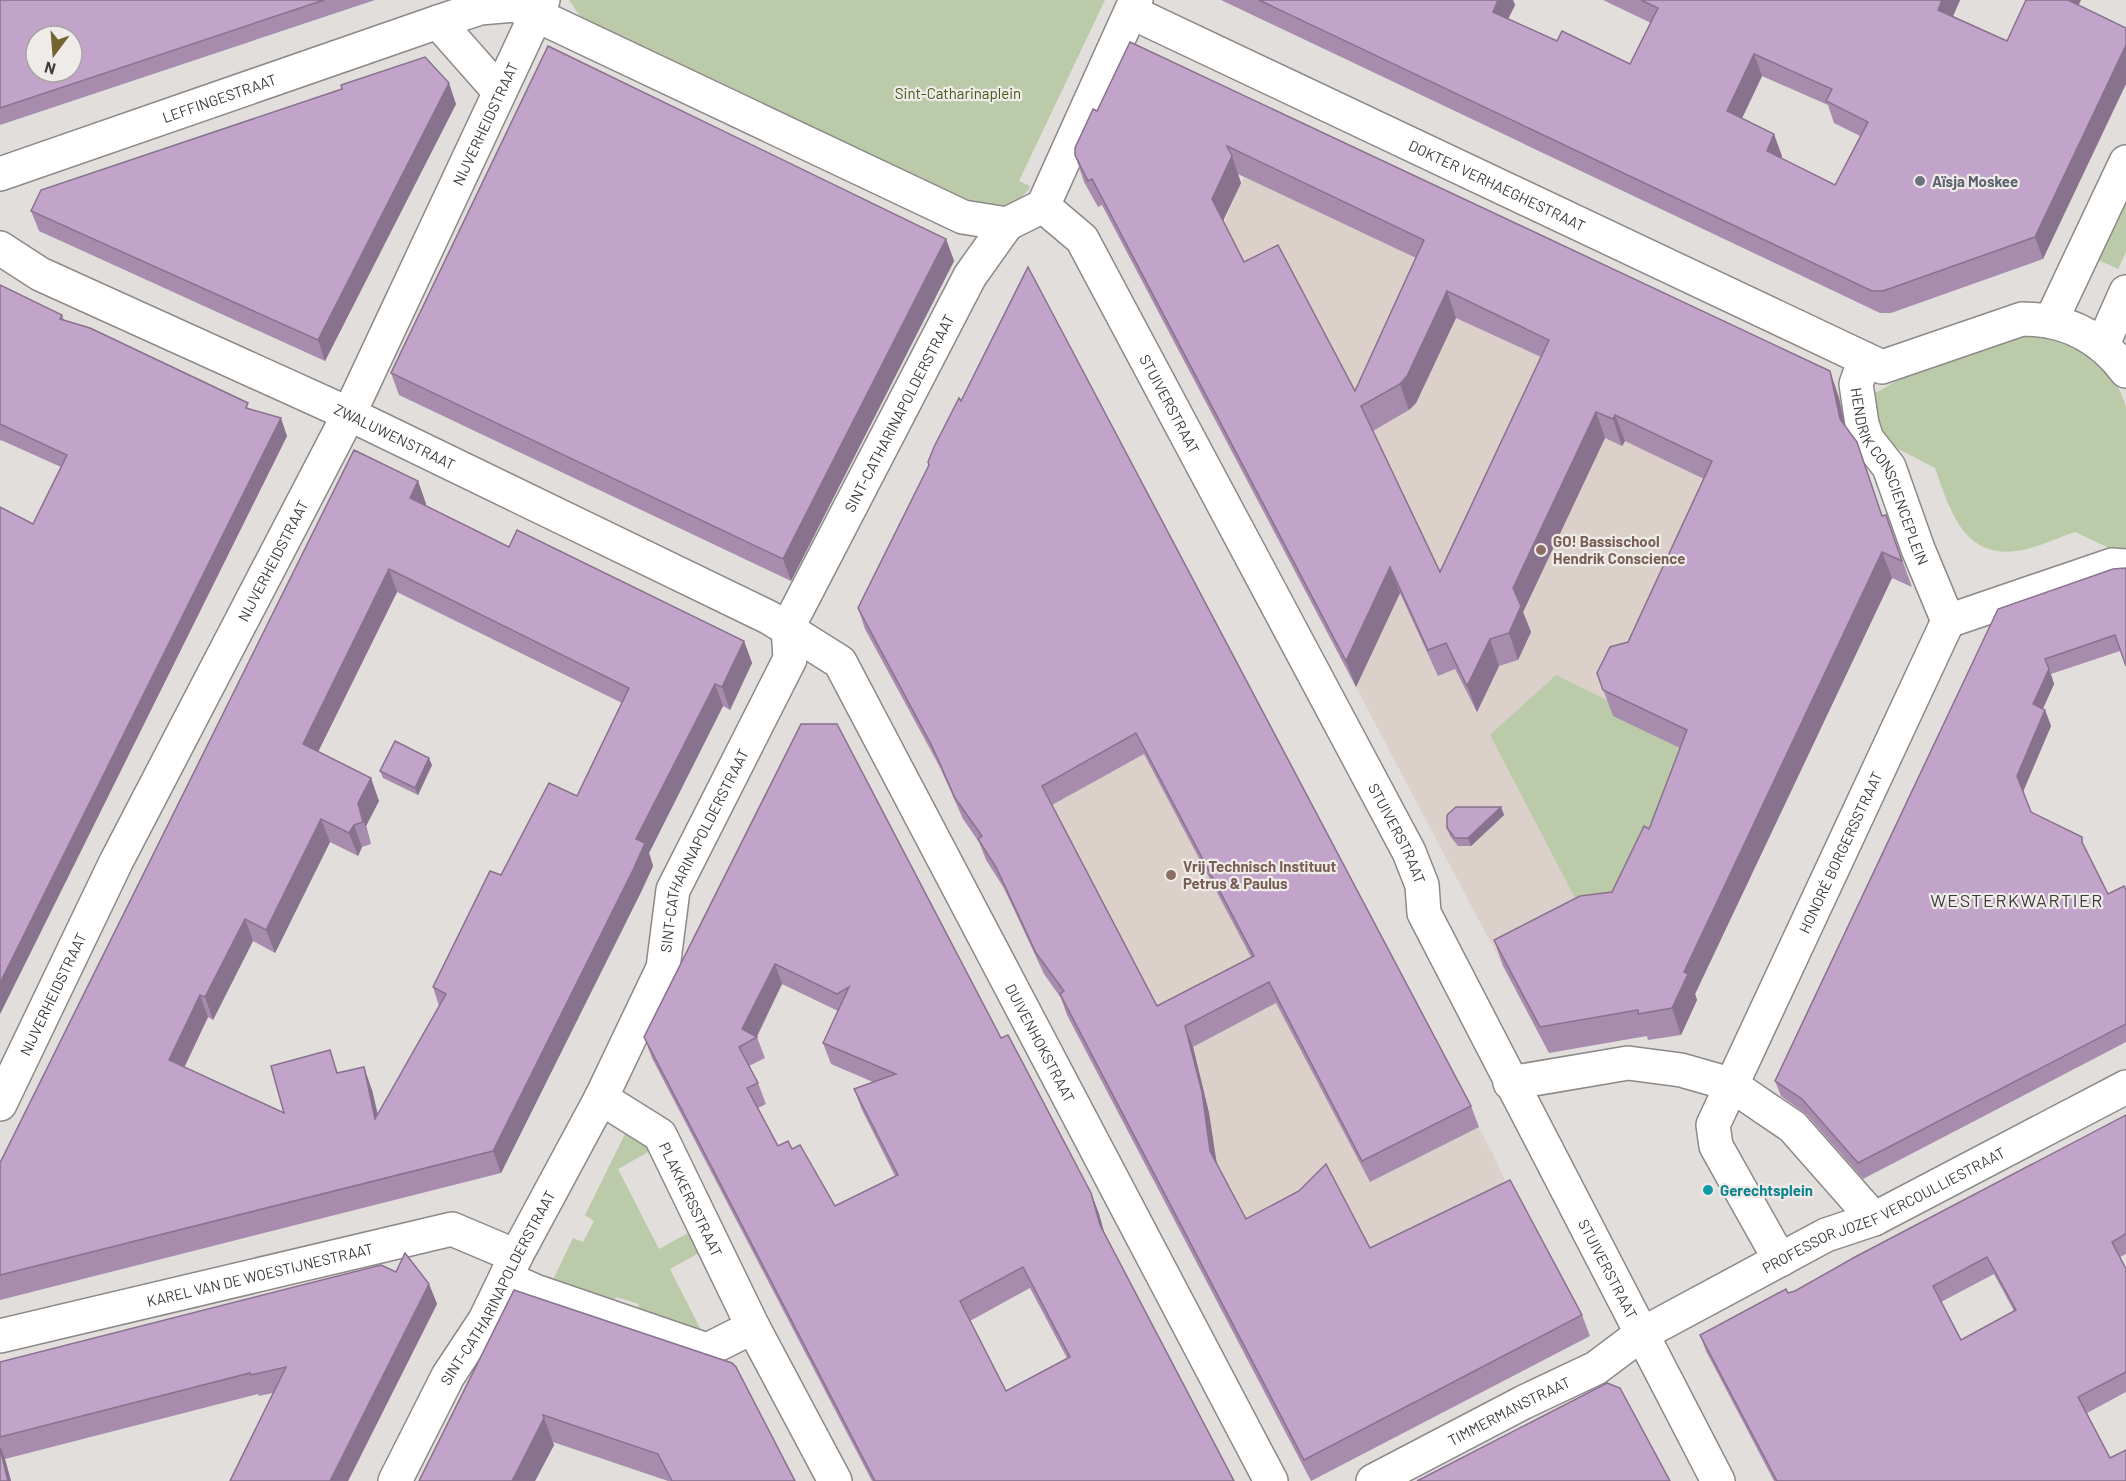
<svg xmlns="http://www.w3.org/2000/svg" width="2126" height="1481" viewBox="0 0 2126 1481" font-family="Barlow,sans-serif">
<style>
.built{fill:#dcd0cb}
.green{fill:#bbcba9}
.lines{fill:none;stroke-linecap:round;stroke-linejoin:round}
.minor-casing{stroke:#8d8988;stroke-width:36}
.minor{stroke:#fff;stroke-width:33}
.wall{fill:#a78cae;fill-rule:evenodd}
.shaded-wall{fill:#88728d}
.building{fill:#c2a3ca;stroke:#88728d;stroke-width:1.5;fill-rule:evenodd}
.worship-dot{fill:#6b7280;stroke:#efebe9;stroke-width:2}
.education-dot{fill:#8d6e63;stroke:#efebe9;stroke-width:2}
.culture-dot{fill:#0f9aa8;stroke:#efebe9;stroke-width:2}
.labels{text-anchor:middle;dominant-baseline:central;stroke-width:4.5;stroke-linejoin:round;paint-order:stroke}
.park-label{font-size:15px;fill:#425a1a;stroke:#efebe9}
.street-label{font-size:15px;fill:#3e3c3c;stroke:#efebe9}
.worship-label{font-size:15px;font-weight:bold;fill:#5b616d;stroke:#efebe9;text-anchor:start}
.education-label{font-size:15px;font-weight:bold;fill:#785e54;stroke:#efebe9;text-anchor:start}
.culture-label{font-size:15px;font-weight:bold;fill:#0d838f;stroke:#efebe9;text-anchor:start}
.quarter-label{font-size:18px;letter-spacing:1.5px;fill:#3e3c3c;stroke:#efebe9}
</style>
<rect width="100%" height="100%" fill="#e2dedc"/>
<g class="built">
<path d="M1244 177 1842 399 1854 440 1588 923 1503 966 1169 333 1254 288 1222 227Z"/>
<path d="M1084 379 1494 1156 1510 1191 1314 1311 1067 1015 1069 1013 1054 985 889 673 893 671 885 666V656L881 658 865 629 935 488Z"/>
</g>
<g class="green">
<path d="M569 0H1105L1019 181 1030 186 1029 189C1014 207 1002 209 979 205L591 22 580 16Z"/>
<path d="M2126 196V252L2118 269 2096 259Z"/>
<path d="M2034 334C2075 342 2116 364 2126 408 2126 425 2126 446 2126 463 2126 494 2126 525 2126 556L2075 532C2059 537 2044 545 2027 549 1965 564 1951 513 1935 468L1883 441 1867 396C1879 392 1889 385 1900 379 1940 361 1992 342 2034 334Z"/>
<path d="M1556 675 1607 700 1682 749 1622 918 1588 923 1490 735Z"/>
<path d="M626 1132 646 1145 650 1151 618 1169 659 1249 688 1233 693 1235 700 1249 699 1253 670 1269 704 1336 635 1315 639 1304 616 1297 612 1307 550 1286 573 1238 583 1242 594 1221 585 1215Z"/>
</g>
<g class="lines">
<g class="minor-casing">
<g id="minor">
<path id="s1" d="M1131 12 1882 367 2022 319C2066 319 2100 336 2126 371"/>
<path d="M438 22 498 90"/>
<path id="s2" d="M0 174 438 22 480 8 515 5 963 217 1007 224 1043 206 1136 0"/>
<path id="s3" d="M1043 206 1082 239 1409 852 1422 885 1424 913 1718 1481"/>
<path id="s4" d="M0 248 40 274 349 414 770 618 840 662 1271 1481"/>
<path d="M2051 321 2126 162"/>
<path d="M2103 344 2126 292"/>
<path id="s5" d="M1865 359 1856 384 1862 424 1867 439 1889 467 1918 549 1948 621"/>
<path d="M1948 621 2112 565 2126 566"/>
<path d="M1510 1083 1628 1063 1681 1070 1730 1084 1793 1127 1874 1219"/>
<path id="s6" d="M601 1098 660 1135 753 1327 835 1481"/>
<path id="s7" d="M0 1104 116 862 349 414 543 0"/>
<path id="s8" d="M1780 1260 1716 1146 1713 1125 1948 621"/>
<path d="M506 1278 535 1291 707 1350 753 1327"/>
<path id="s9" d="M0 1336 452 1229 516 1256"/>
<path id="s10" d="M395 1481 448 1376 485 1320 516 1256 601 1098 663 968 673 890 790 659 788 627 970 276 1007 224"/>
<path id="s11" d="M1373 1481 1524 1402 1596 1368 1640 1335 1826 1235 1874 1219 2126 1087"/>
</g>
</g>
<use href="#minor" class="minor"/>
</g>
<g class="wall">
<path d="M0 0H375L0 125Z"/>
<path d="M1221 0H1513L1515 5 1508 19 1557 41 1630 64 1651 23 1603 0H1960L1953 16 2007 41 2078 5 2043 259 1891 313H1880ZM1762 76 1828 105 1834 123 1860 136 1835 185 1781 158 1782 156 1742 118Z"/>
<path d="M1130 42 1830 371 1839 398 1845 426 1866 468 1882 516 1886 515 1912 587 1892 578 1695 994 1697 1000 1681 1035 1648 1040 1647 1036 1549 1053 1503 966 1494 940 1612 892 1649 829 1680 748 1613 716 1597 673 1628 642 1704 479 1625 441 1622 446 1605 438 1523 612 1531 632 1518 660 1499 666 1477 712 1455 669 1438 676 1400 593 1356 687 1102 205 1098 207 1084 182 1075 155 1097 111ZM1238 174 1416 258 1355 391 1244 262 1223 221 1241 183ZM1456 318 1541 357 1440 572 1373 431 1409 410 1416 403Z"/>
<path d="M456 104 325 361 39 231 31 211Z"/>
<path d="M946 239 954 261 791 581 399 395 391 373Z"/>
<path d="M0 285 62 315 64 320 250 409 287 436 0 1014V507L33 524 61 467 1 440 0 441Z"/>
<path d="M929 465 1471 1106 1479 1127 1370 1182 1276 1003 1193 1047 1209 1113 1216 1163 1246 1219 1370 1248 1582 1315 1590 1336 1311 1481 1067 1015 1061 998 1044 974 1004 888 986 860 979 842 963 819 940 767 865 629 858 608ZM1144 754 1251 957 1157 1006 1052 805Z"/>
<path d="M418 481 426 504 425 505 509 547 744 641 752 663 730 710 723 706 649 853 653 866 641 892 501 1173 0 1300V1163ZM397 592 622 703 577 796 501 875 433 987 439 1006 378 1115 372 1090 338 1073 284 1113 184 1067 208 1017 213 1020 253 941 275 953 330 842 358 856 362 847 371 844 366 826 379 801 318 752Z"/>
<path d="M2113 569 2120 651 2051 674 2054 684 2043 709 2045 710 2051 726 2023 791 2031 812 2087 853 2108 894 2126 890V1042L1863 1179 1807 1115 1781 1096 1775 1081 1998 609Z"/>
<path d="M801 724 1001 1038 1091 1193 1099 1214 1104 1233 1234 1481H872L652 1058 644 1037ZM782 984 838 1011 823 1043 831 1064 873 1082 854 1089 862 1110 895 1176 835 1206 792 1149 778 1146 758 1108 766 1104 758 1083 749 1066 765 1058 757 1037ZM1030 1288 1067 1358 1006 1391 970 1321Z"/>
<path d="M432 765 418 795 383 778 380 771Z"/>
<path d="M1501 807 1504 815 1471 846H1458L1450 836 1447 828Z"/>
<path d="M2126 1115V1254L2120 1257 2126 1269V1392L2087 1413 2110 1458 2126 1481H1774L1706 1351 1700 1335 1788 1293 1795 1291ZM1994 1274 2014 1311 1961 1340 1941 1302Z"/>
<path d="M396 1272 429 1284 437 1304 348 1481H230L273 1393 259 1396 258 1394 5 1459 11 1481H0V1362Z"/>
<path d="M514 1290 795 1481H668L553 1442 554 1445 535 1481Z"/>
</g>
<g class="shaded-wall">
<path d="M1498 0H1513L1515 5 1501 33 1493 12Z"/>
<path d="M1942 0H1960L1946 32 1938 10Z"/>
<path d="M2065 0H2081L2072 20Z"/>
<path d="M2126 45V84L2043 259 2035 237Z"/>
<path d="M1754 54 1762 76 1735 133 1727 111Z"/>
<path d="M449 83 456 104 325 361 318 340Z"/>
<path d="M1774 134 1782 156 1775 173 1767 151Z"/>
<path d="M1232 156 1241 183 1221 225 1212 199Z"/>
<path d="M946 239 954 261 791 581 783 559Z"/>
<path d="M1447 291 1456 318 1416 403 1409 410 1400 384Z"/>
<path d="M1830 371 1839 398 1849 445 1840 419Z"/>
<path d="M1596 412 1605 438 1523 612 1531 632 1518 660 1509 633 1513 588Z"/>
<path d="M1615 415 1625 441 1622 446 1613 419Z"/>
<path d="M281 418 287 436 0 1014V983Z"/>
<path d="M418 481 426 504 418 520 410 498Z"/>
<path d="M1882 552 1892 578 1695 994 1697 1000 1681 1035 1672 1008 1684 972Z"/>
<path d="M1390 567 1400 593 1356 687 1346 661Z"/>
<path d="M389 569 397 592 311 766 303 744Z"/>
<path d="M1490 639 1499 666 1477 712 1467 686Z"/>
<path d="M744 641 752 663 730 710 722 687Z"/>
<path d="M2049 669 2054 684 2038 719 2033 704Z"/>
<path d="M715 684 723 706 649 853 653 866 641 892 501 1173 493 1151 636 839Z"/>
<path d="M2045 710 2051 726 2023 792 2017 776Z"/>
<path d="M429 758 432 765 418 795 415 788Z"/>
<path d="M371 778 379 801 366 826 371 844 358 803Z"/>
<path d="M1501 807 1504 815 1471 846 1468 838Z"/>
<path d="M321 819 330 842 275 953 266 930Z"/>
<path d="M354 825 362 847 358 856 349 833Z"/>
<path d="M245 919 253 941 213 1020 205 997Z"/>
<path d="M775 964 782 984 756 1037 742 1029Z"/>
<path d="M200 995 208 1017 177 1083 169 1060Z"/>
<path d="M1185 1026 1193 1047 1209 1113 1218 1171 1210 1151Z"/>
<path d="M364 1067 372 1090 384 1142 375 1119Z"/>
<path d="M1091 1193 1099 1214 1108 1246 1100 1225Z"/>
<path d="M429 1284 437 1304 348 1481H330Z"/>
<path d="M544 1418 554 1445 535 1481H512Z"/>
<path d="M0 1445 5 1459 11 1481H8Z"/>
</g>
<g class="building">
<path d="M0 0H324L0 108ZM36 36H72V72H36Z"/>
<path d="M1259 0H1498L1493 12 1557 41 1562 31 1630 64 1658 8 1641 0H1942L1938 10 2007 41 2026 0H2068L2126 28V45L2035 237 1883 291H1872ZM1754 54 1832 89 1826 101 1868 122 1835 185 1767 151 1774 134 1727 111Z"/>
<path d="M1130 42 1830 371 1840 419 1857 442 1882 516 1886 515 1902 561 1882 552 1684 972 1688 974 1672 1008 1638 1014V1010L1540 1027 1494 940 1580 896 1612 892 1644 826 1649 829 1687 730 1603 690 1597 673 1610 647 1628 642 1712 461 1615 415 1613 419 1596 412 1513 588 1521 606 1509 633 1490 639 1467 686 1446 643 1428 650 1390 567 1346 661 1092 179 1088 181 1075 155V148L1093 109 1097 111ZM1227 146 1424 240 1355 391 1278 245 1244 262 1212 199 1232 156ZM1447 291 1549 340 1440 572 1361 406 1400 384 1407 376Z"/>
<path d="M548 46 946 239 783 559 391 373Z"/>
<path d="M425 57 449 83 318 340 31 211 41 190 342 89 341 85Z"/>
<path d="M1028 267 1471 1106 1362 1161 1269 982 1185 1026 1202 1092 1210 1151 1246 1219 1299 1191 1326 1164 1370 1248 1510 1180 1582 1315 1304 1460 1060 994 1064 991 1036 953 996 867 978 839 982 836 955 798 932 746 858 608 929 465 928 462 934 447 959 398 961 401ZM1136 733 1254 956 1157 1006 1042 786Z"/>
<path d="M0 285 62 315 60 319 90 328 248 403 246 408 281 418 0 983V507L33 524 67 455 0 424Z"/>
<path d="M354 450 418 481 410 498 509 547 517 530 744 641 722 687 715 684 636 839 645 843 633 870 493 1151 0 1275V1163ZM389 569 629 688 577 796 549 783 501 875 490 871 433 987 446 994 375 1119 364 1067 337 1073 330 1050 271 1066 284 1113 169 1060 200 995 205 997 245 919 266 930 321 819 349 833 354 825 363 822 358 803 371 778 303 744Z"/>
<path d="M2126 568V666L2115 635 2045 659 2049 669 2033 704 2045 710 2017 776 2031 812 2082 837V842L2108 894 2124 886 2126 890V1024L1858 1163 1802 1099 1775 1081 1998 609 2113 569Z"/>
<path d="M801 724H837L1001 1038 1008 1035 1091 1193 1100 1225 1234 1481H875L644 1037ZM775 964 837 994 849 987 823 1043 896 1074 854 1089 898 1175 835 1206 800 1145 792 1149 788 1141 778 1146 747 1088 758 1083 739 1047 757 1037 742 1029ZM1023 1267 1070 1357 1006 1391 960 1301Z"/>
<path d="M395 741 429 758 415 788 380 771Z"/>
<path d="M1456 807H1501L1468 838H1455L1447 828V815Z"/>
<path d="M2126 1115V1234L2112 1242 2126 1269V1372L2078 1397 2110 1458 2126 1450V1481H1777L1700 1335 1786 1289 1788 1293 1795 1291 1855 1257ZM1987 1257 2016 1310 1961 1340 1933 1286Z"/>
<path d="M405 1253 429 1284 330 1481H230L286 1367 251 1375 250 1373 0 1437V1362L381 1265 396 1272Z"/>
<path d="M514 1290 732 1363 736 1367 795 1481H672L658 1454 543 1415 544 1418 512 1481H419Z"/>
<path d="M1607 1383 1620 1388 1670 1481H1417Z"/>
<path d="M0 1448 8 1481H0Z"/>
</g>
<circle class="worship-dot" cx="1920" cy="181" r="6"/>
<g class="education-dot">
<circle cx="1541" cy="550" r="6"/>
<circle cx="1171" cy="875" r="6"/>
</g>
<circle class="culture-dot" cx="1708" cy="1190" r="6"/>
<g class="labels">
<g class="park-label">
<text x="958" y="93">Sint-Catharinaplein</text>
</g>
<g class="street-label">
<text stroke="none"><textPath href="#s2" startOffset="232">LEFFINGESTRAAT</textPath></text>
<text stroke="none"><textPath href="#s7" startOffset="1094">NIJVERHEIDSTRAAT</textPath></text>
<text stroke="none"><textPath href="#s1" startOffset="405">DOKTER VERHAEGHESTRAAT</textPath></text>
<text stroke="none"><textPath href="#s3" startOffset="238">STUIVERSTRAAT</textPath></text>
<text stroke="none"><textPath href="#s10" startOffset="1190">SINT-CATHARINAPOLDERSTRAAT</textPath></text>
<text stroke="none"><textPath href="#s4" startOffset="438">ZWALUWENSTRAAT</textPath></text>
<text stroke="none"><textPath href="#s5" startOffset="126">HENDRIK CONSCIENCEPLEIN</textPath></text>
<text stroke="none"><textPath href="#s7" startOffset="608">NIJVERHEIDSTRAAT</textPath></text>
<text stroke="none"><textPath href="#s3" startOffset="724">STUIVERSTRAAT</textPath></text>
<text stroke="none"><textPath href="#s10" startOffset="705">SINT-CATHARINAPOLDERSTRAAT</textPath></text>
<text stroke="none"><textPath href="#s8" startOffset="453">HONORÉ BORGERSSTRAAT</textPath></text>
<text stroke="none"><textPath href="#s7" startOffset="122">NIJVERHEIDSTRAAT</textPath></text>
<text stroke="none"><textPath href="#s4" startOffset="1368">DUIVENHOKSTRAAT</textPath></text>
<text stroke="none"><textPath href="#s6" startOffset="141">PLAKKERSSTRAAT</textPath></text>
<text stroke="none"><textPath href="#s11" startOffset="579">PROFESSOR JOZEF VERCOULLIESTRAAT</textPath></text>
<text stroke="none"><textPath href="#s3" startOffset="1210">STUIVERSTRAAT</textPath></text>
<text stroke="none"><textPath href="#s9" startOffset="267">KAREL VAN DE WOESTIJNESTRAAT</textPath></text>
<text stroke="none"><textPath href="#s10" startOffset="219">SINT-CATHARINAPOLDERSTRAAT</textPath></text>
<text stroke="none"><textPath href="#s11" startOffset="153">TIMMERMANSTRAAT</textPath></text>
</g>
<g class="worship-label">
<text x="1932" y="181">Aïsja Moskee</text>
</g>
<g class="education-label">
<text x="1553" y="541">GO! Bassischool<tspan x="1553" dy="17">Hendrik Conscience</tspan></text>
<text x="1183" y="866">Vrij Technisch Instituut<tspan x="1183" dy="17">Petrus &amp; Paulus</tspan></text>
</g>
<g class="culture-label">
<text x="1720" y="1190">Gerechtsplein</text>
</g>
<g class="quarter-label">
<text x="2017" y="900">WESTERKWARTIER</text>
</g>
</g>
<g transform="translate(54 54) rotate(196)"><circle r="28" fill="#efebe9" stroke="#a8a5a4" stroke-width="1.5"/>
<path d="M0-4.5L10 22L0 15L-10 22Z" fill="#726331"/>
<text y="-9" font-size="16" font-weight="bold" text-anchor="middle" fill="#3e3c3c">N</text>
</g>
</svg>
